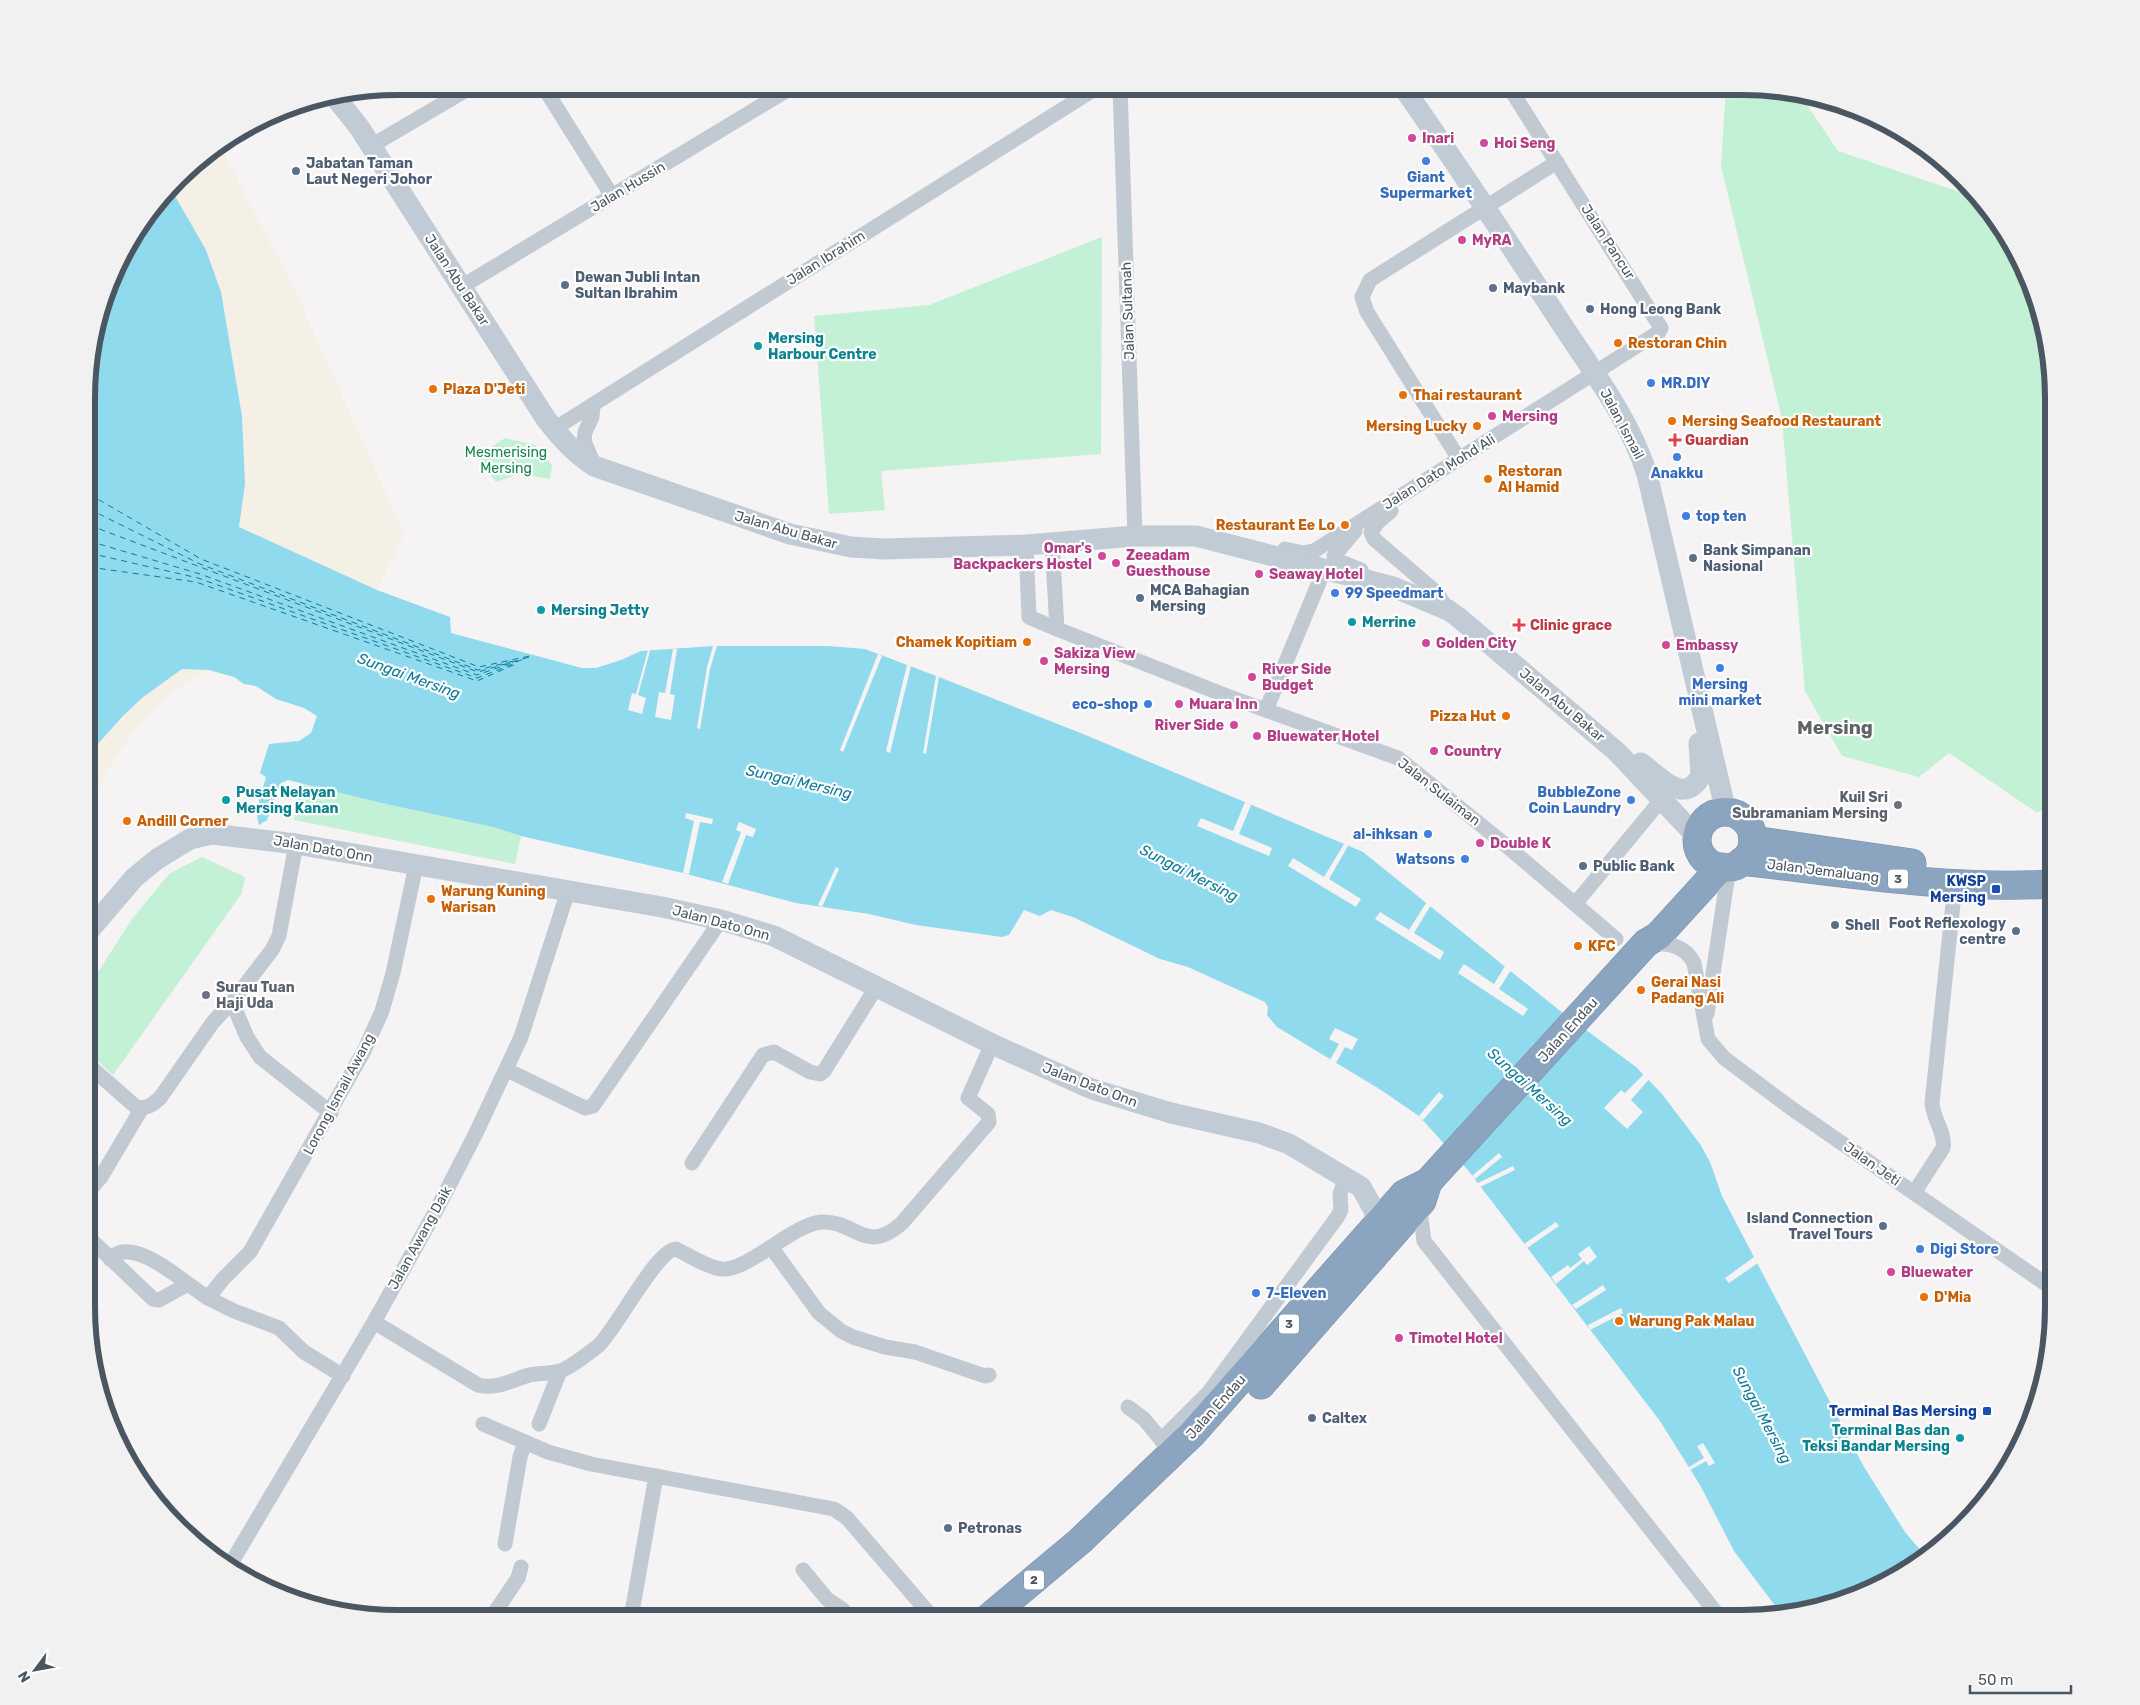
<svg xmlns="http://www.w3.org/2000/svg" width="2140" height="1705" viewBox="0 0 2140 1705" font-family="Rubik,sans-serif">
<style>
.green{fill:#c3f1d5}
.sand{fill:#f5f0e5}
.water{fill:#90daee}
.pier{fill:#f5f3f3}
.lines{fill:none;stroke-linecap:round;stroke-linejoin:round}
.ferry{stroke:#0c7c9b;stroke-width:1;stroke-dasharray:6 5;stroke-linecap:butt}
.highway-casing{stroke:#7690ad;stroke-width:29}
.street{stroke:#c1cad2;stroke-width:15}
.secondary{stroke:#c1cbd6;stroke-width:21}
.highway{stroke:#8ba5c1;stroke-width:28}
.hotel-dot{fill:#d1479c;stroke:#fff;stroke-width:2}
.shop-dot{fill:#3f7fe0;stroke:#fff;stroke-width:2}
.service-dot{fill:#5c6f8a;stroke:#fff;stroke-width:2}
.food-dot{fill:#e8710a;stroke:#fff;stroke-width:2}
.culture-dot{fill:#0f9aa8;stroke:#fff;stroke-width:2}
.health-dot{fill:#e0444e;stroke:#fff;stroke-width:2}
.worship-dot{fill:#6b7280;stroke:#fff;stroke-width:2}
.transit-dot{fill:#1a4fb4;stroke:#fff;stroke-width:2}
.labels{text-anchor:middle;dominant-baseline:central;stroke-width:4.5;stroke-linejoin:round;paint-order:stroke}
.shield{fill:#fff;stroke:#808990;stroke-width:1}
.shield-label{font-size:12px;font-weight:bold;fill:#4a5661}
.hotel-label{font-size:14px;font-weight:bold;fill:#b23c85;stroke:#fff;text-anchor:start}
.service-label{font-size:14px;font-weight:bold;fill:#4e5e75;stroke:#fff;text-anchor:start}
.shop-label{font-size:14px;font-weight:bold;fill:#366cbe;stroke:#fff;text-anchor:start}
.street-label{font-size:14px;fill:#4a5661;stroke:#fff}
.culture-label{font-size:14px;font-weight:bold;fill:#0d838f;stroke:#fff;text-anchor:start}
.food-label{font-size:14px;font-weight:bold;fill:#c56008;stroke:#fff;text-anchor:start}
.health-label{font-size:14px;font-weight:bold;fill:#be3a42;stroke:#fff;text-anchor:start}
.park-label{font-size:14px;fill:#17864f;stroke:#fff}
.worship-label{font-size:14px;font-weight:bold;fill:#5b616d;stroke:#fff;text-anchor:end}
.transit-label{font-size:14px;font-weight:bold;fill:#164399;stroke:#fff;text-anchor:end}
.water-label{font-size:15px;font-style:italic;fill:#0c7c9b;stroke:#fff}
.district-label{font-size:19px;font-weight:bold;fill:#5f6368;stroke:#fff}
.rim{fill:none;stroke:#4a5661;stroke-width:6}
</style>
<rect width="100%" height="100%" fill="#f5f3f3"/>
<g class="green">
<path d="M1726 87H1762L1801 96 1838 151 1960 192 1970 193 2022 260 2043 318 2054 398 2053 808 2036 812 1949 753 1919 777 1842 756 1805 691 1782 419 1721 166Z"/>
<path d="M1102 237 1101 454 881 471 885 510 829 514 814 316 929 305Z"/>
<path d="M505 438 535 445 552 465 550 479 519 474 496 482 477 457Z"/>
<path d="M301 782 390 805 493 827 521 836 515 864 294 820Z"/>
<path d="M202 857 245 877 242 893 113 1075 88 1052V988L132 919 169 874Z"/>
</g>
<g class="sand">
<path d="M221 147 297 295 404 534 377 590 239 527 245 484 242 416 221 292 206 250 171 189 193 163Z"/>
<path d="M182 669 209 670C191 680 173 690 158 704 131 730 109 769 88 800V755L123 716 142 698Z"/>
</g>
<path class="water" d="M171 189 206 250 221 292 242 416 245 484 239 527 377 590 450 617 451 633 582 668H596L621 660 641 651 713 646H828L865 649 939 677 1088 736 1363 852 1559 1010 1636 1067 1662 1094 1700 1144 1710 1162 1722 1196 1864 1467 1905 1532 1926 1557 1915 1566 1862 1595 1779 1611 1734 1551 1700 1485 1660 1421 1467 1169 1419 1116 1381 1090 1277 1027 1267 1015 1268 1007 1265 1002 1188 967 1160 959 1073 917 1051 910 1040 916 1024 910 1009 935 1002 937 916 925 869 914 796 903 683 873 521 836 493 827 390 805 288 780 281 783 267 820 259 825 256 812 266 777 260 773 269 744 299 741 311 733 317 716 304 708 276 699 256 686 244 684 234 677 209 670 182 669 142 698 123 716 88 755 89 357 128 242Z"/>
<g class="pier">
<path d="M713 646H717L710 669 700 729 697 728 707 667Z"/>
<path d="M673 649H677L670 694 675 695 671 720 655 717 659 692 665 693Z"/>
<path d="M648 650 650 651 638 695 646 698 642 714 628 710 632 693 636 694Z"/>
<path d="M878 654 882 656 843 752 840 750Z"/>
<path d="M907 665 911 666 890 753 886 751Z"/>
<path d="M936 676 939 677 926 754 923 753Z"/>
<path d="M1245 802 1251 805 1239 834 1272 848 1269 856 1197 826 1201 818 1233 831Z"/>
<path d="M686 813 713 819 712 824 700 822 689 874 683 873 694 821 685 818Z"/>
<path d="M739 822 756 829 753 837 746 835 728 884 722 882 741 832 736 830Z"/>
<path d="M1344 844 1348 846 1329 879 1361 899 1356 907 1288 866 1293 858 1324 877Z"/>
<path d="M836 867 839 869 822 907 818 905Z"/>
<path d="M1426 903 1431 905 1414 933 1444 952 1440 960 1375 919 1380 912 1409 930Z"/>
<path d="M1464 964 1494 984 1505 966 1511 970 1499 989 1528 1009 1523 1016 1458 973Z"/>
<path d="M1335 1028 1358 1039 1352 1050 1345 1047 1336 1063 1330 1060 1339 1044 1329 1039Z"/>
<path d="M1645 1073 1650 1078 1631 1100 1643 1112 1627 1129 1604 1108 1621 1090 1625 1093Z"/>
<path d="M1439 1092 1444 1096 1423 1120 1419 1116Z"/>
<path d="M1499 1153 1502 1157 1475 1179 1472 1176Z"/>
<path d="M1513 1166 1515 1170 1480 1187 1478 1183Z"/>
<path d="M1556 1222 1559 1226 1527 1248 1524 1244Z"/>
<path d="M1589 1246 1597 1257 1587 1265 1584 1261 1556 1284 1551 1277 1568 1265 1570 1268 1582 1259 1578 1254Z"/>
<path d="M1754 1257 1758 1263 1729 1283 1725 1278Z"/>
<path d="M1603 1285 1606 1290 1576 1309 1572 1305Z"/>
<path d="M1621 1308 1623 1313 1590 1330 1588 1325Z"/>
<path d="M1703 1443 1715 1463 1709 1466 1706 1461 1690 1470 1689 1467 1704 1458 1697 1446Z"/>
</g>
<g class="lines">
<g class="ferry">
<path d="M89 494 201 559 479 667 534 655"/>
<path d="M89 509 200 564 478 670 517 660"/>
<path d="M89 525 478 672 526 658"/>
<path d="M89 541 200 574 477 675 517 661"/>
<path d="M89 553 198 578 477 678 513 664"/>
<path d="M89 567 196 582 477 681 518 663"/>
<path d="M516 662 529 657"/>
</g>
<g class="highway-casing">
<g id="highway">
<circle cx="1725" cy="840" r="28"/>
<path d="M1753 840 1912 863"/>
<path d="M1742 861C1846 873 1949 890 2053 884"/>
<path d="M1261 1385 1422 1201 1428 1182"/>
<path d="M988 1618 1080 1541 1193 1433 1404 1194 1428 1182 1646 943 1658 936 1721 867"/>
</g>
</g>
<g class="street">
<path d="M543 86 612 196"/>
<path d="M1120 87 1135 536"/>
<path d="M371 146 473 86"/>
<path d="M461 287 794 86"/>
<path d="M593 405 592 417 585 432 584 441 594 465"/>
<path d="M554 429 1098 87"/>
<path d="M1459 459 1367 312 1362 297 1370 280 1557 162"/>
<path d="M1391 511 1378 522 1371 532 1374 539 1437 593 1448 610"/>
<path d="M1355 531 1334 556 1341 562 1361 570"/>
<path d="M1052 542 1057 629"/>
<path d="M1026 545 1029 617 1057 629 1227 696 1398 758 1502 842 1616 939"/>
<path d="M1285 549 1303 553 1314 551 1659 332 1661 328 1509 87"/>
<path d="M1266 710 1325 568"/>
<path d="M1575 904 1662 799"/>
<path d="M1650 943C1668 944 1684 944 1694 963L1708 1039 1724 1058 1791 1108 2053 1289"/>
<path d="M232 1002 247 1037 260 1057 331 1113"/>
<path d="M1707 1014 1729 867"/>
<path d="M87 1064 135 1106C146 1110 152 1105 160 1098L213 1022 232 1002 272 950 279 936 296 844"/>
<path d="M507 1070 585 1108 593 1106 721 920"/>
<path d="M692 1163 763 1055 774 1052 810 1072 820 1074 824 1071 877 986"/>
<path d="M87 1193 101 1177 142 1108"/>
<path d="M1914 1193 1943 1148C1946 1134 1933 1119 1932 1103L1955 885"/>
<path d="M1422 1204 1421 1218 1424 1241 1721 1619"/>
<path d="M87 1236 153 1299 159 1300 188 1284 208 1298 234 1311 279 1328 304 1352 343 1376"/>
<path d="M771 1247 819 1313 841 1331 853 1337 885 1347 915 1352 985 1376 989 1375"/>
<path d="M110 1259C129 1237 172 1272 188 1284"/>
<path d="M208 1298 223 1279 250 1252 364 1051 382 1011 393 973 416 865"/>
<path d="M374 1322 478 1385C496 1390 512 1380 529 1375 539 1373 550 1374 560 1371 569 1369 590 1352 598 1346 616 1330 656 1250 676 1249 689 1255 706 1267 721 1269 747 1272 792 1225 821 1222 856 1220 865 1256 902 1223L989 1122 988 1114 968 1098 992 1044"/>
<path d="M1128 1407 1144 1419 1168 1448"/>
<path d="M483 1424 548 1452 591 1464 834 1509 847 1518 933 1618"/>
<path d="M539 1424 560 1371"/>
<path d="M1161 1440 1209 1392 1338 1216 1341 1210 1340 1194 1346 1177"/>
<path d="M505 1544 520 1457 525 1442"/>
<path d="M230 1565 374 1322 438 1207 476 1133 521 1037 568 891"/>
<path d="M803 1570 827 1599 842 1609 850 1618"/>
<path d="M491 1618 518 1578 521 1567"/>
<path d="M631 1618 656 1476"/>
</g>
<g class="secondary">
<path d="M1403 87C1458 166 1511 246 1563 326 1594 373 1630 420 1647 474L1726 812"/>
<path d="M335 97 359 127 546 419C561 438 574 453 594 466L790 534 851 547 884 549 1026 545 1135 536H1196L1393 587 1448 610 1458 617 1617 752 1697 837"/>
<path d="M1641 763C1660 777 1685 807 1701 775L1699 743"/>
<path d="M88 932 134 878 157 859 190 839 212 834 296 844 662 907 721 920 774 936 992 1044 1092 1089 1171 1113 1259 1133 1289 1144 1361 1187 1375 1212 1374 1226"/>
</g>
<use href="#highway" class="highway"/>
</g>
<g class="hotel-dot">
<circle cx="1412" cy="138" r="5"/>
<circle cx="1484" cy="143" r="5"/>
<circle cx="1462" cy="240" r="5"/>
<circle cx="1492" cy="416" r="5"/>
<circle cx="1102" cy="556" r="5"/>
<circle cx="1116" cy="563" r="5"/>
<circle cx="1259" cy="574" r="5"/>
<circle cx="1426" cy="643" r="5"/>
<circle cx="1666" cy="645" r="5"/>
<circle cx="1044" cy="661" r="5"/>
<circle cx="1252" cy="677" r="5"/>
<circle cx="1179" cy="704" r="5"/>
<circle cx="1234" cy="725" r="5"/>
<circle cx="1257" cy="736" r="5"/>
<circle cx="1434" cy="751" r="5"/>
<circle cx="1480" cy="843" r="5"/>
<circle cx="1891" cy="1272" r="5"/>
<circle cx="1399" cy="1338" r="5"/>
</g>
<g class="shop-dot">
<circle cx="1426" cy="161" r="5"/>
<circle cx="1651" cy="383" r="5"/>
<circle cx="1677" cy="457" r="5"/>
<circle cx="1686" cy="516" r="5"/>
<circle cx="1335" cy="593" r="5"/>
<circle cx="1720" cy="668" r="5"/>
<circle cx="1148" cy="704" r="5"/>
<circle cx="1631" cy="800" r="5"/>
<circle cx="1428" cy="834" r="5"/>
<circle cx="1465" cy="859" r="5"/>
<circle cx="1920" cy="1249" r="5"/>
<circle cx="1256" cy="1293" r="5"/>
</g>
<g class="service-dot">
<circle cx="296" cy="171" r="5"/>
<circle cx="565" cy="285" r="5"/>
<circle cx="1493" cy="288" r="5"/>
<circle cx="1590" cy="309" r="5"/>
<circle cx="1693" cy="558" r="5"/>
<circle cx="1140" cy="598" r="5"/>
<circle cx="1583" cy="866" r="5"/>
<circle cx="1835" cy="925" r="5"/>
<circle cx="2016" cy="931" r="5"/>
<circle cx="1883" cy="1226" r="5"/>
<circle cx="1312" cy="1418" r="5"/>
<circle cx="948" cy="1528" r="5"/>
</g>
<g class="food-dot">
<circle cx="1618" cy="343" r="5"/>
<circle cx="433" cy="389" r="5"/>
<circle cx="1403" cy="395" r="5"/>
<circle cx="1672" cy="421" r="5"/>
<circle cx="1477" cy="426" r="5"/>
<circle cx="1488" cy="479" r="5"/>
<circle cx="1345" cy="525" r="5"/>
<circle cx="1027" cy="642" r="5"/>
<circle cx="1506" cy="716" r="5"/>
<circle cx="127" cy="821" r="5"/>
<circle cx="431" cy="899" r="5"/>
<circle cx="1578" cy="946" r="5"/>
<circle cx="1641" cy="990" r="5"/>
<circle cx="1924" cy="1297" r="5"/>
<circle cx="1619" cy="1321" r="5"/>
</g>
<g class="culture-dot">
<circle cx="758" cy="346" r="5"/>
<circle cx="541" cy="610" r="5"/>
<circle cx="1352" cy="622" r="5"/>
<circle cx="226" cy="800" r="5"/>
<circle cx="1960" cy="1438" r="5"/>
</g>
<g class="health-dot">
<path d="M1672.5 432.5h5v5h5v5h-5v5h-5v-5h-5v-5h5z"/>
<path d="M1516.5 617.5h5v5h5v5h-5v5h-5v-5h-5v-5h5z"/>
</g>
<g class="worship-dot">
<circle cx="1898" cy="805" r="5"/>
<circle cx="206" cy="995" r="5"/>
</g>
<g class="transit-dot">
<rect x="1991" y="884" width="10" height="10" rx="2.5"/>
<rect x="1982" y="1406" width="10" height="10" rx="2.5"/>
</g>
<g class="labels">
<g class="shield">
<rect x="1888" y="869.5" width="20" height="19" rx="4"/>
<rect x="1279" y="1314.5" width="20" height="19" rx="4"/>
<rect x="1024" y="1570.5" width="20" height="19" rx="4"/>
</g>
<g class="shield-label">
<text x="1898" y="879">3</text>
<text x="1289" y="1324">3</text>
<text x="1034" y="1580">2</text>
</g>
<g class="hotel-label">
<text x="1422" y="138">Inari</text>
<text x="1494" y="143">Hoi Seng</text>
<text x="1472" y="240">MyRA</text>
<text x="1502" y="416">Mersing</text>
<text x="1092" y="548" text-anchor="end">Omar's<tspan x="1092" dy="16">Backpackers Hostel</tspan></text>
<text x="1126" y="555">Zeeadam<tspan x="1126" dy="16">Guesthouse</tspan></text>
<text x="1269" y="574">Seaway Hotel</text>
<text x="1436" y="643">Golden City</text>
<text x="1676" y="645">Embassy</text>
<text x="1054" y="653">Sakiza View<tspan x="1054" dy="16">Mersing</tspan></text>
<text x="1262" y="669">River Side<tspan x="1262" dy="16">Budget</tspan></text>
<text x="1189" y="704">Muara Inn</text>
<text x="1224" y="725" text-anchor="end">River Side</text>
<text x="1267" y="736">Bluewater Hotel</text>
<text x="1444" y="751">Country</text>
<text x="1490" y="843">Double K</text>
<text x="1901" y="1272">Bluewater</text>
<text x="1409" y="1338">Timotel Hotel</text>
</g>
<g class="service-label">
<text x="306" y="163">Jabatan Taman<tspan x="306" dy="16">Laut Negeri Johor</tspan></text>
<text x="575" y="277">Dewan Jubli Intan<tspan x="575" dy="16">Sultan Ibrahim</tspan></text>
<text x="1503" y="288">Maybank</text>
<text x="1600" y="309">Hong Leong Bank</text>
<text x="1703" y="550">Bank Simpanan<tspan x="1703" dy="16">Nasional</tspan></text>
<text x="1150" y="590">MCA Bahagian<tspan x="1150" dy="16">Mersing</tspan></text>
<text x="1593" y="866">Public Bank</text>
<text x="2006" y="923" text-anchor="end">Foot Reflexology<tspan x="2006" dy="16">centre</tspan></text>
<text x="1845" y="925">Shell</text>
<text x="1873" y="1218" text-anchor="end">Island Connection<tspan x="1873" dy="16">Travel Tours</tspan></text>
<text x="1322" y="1418">Caltex</text>
<text x="958" y="1528">Petronas</text>
</g>
<g class="shop-label">
<text x="1426" y="177" text-anchor="middle">Giant<tspan x="1426" dy="16">Supermarket</tspan></text>
<text x="1661" y="383">MR.DIY</text>
<text x="1677" y="473" text-anchor="middle">Anakku</text>
<text x="1696" y="516">top ten</text>
<text x="1345" y="593">99 Speedmart</text>
<text x="1720" y="684" text-anchor="middle">Mersing<tspan x="1720" dy="16">mini market</tspan></text>
<text x="1138" y="704" text-anchor="end">eco-shop</text>
<text x="1621" y="792" text-anchor="end">BubbleZone<tspan x="1621" dy="16">Coin Laundry</tspan></text>
<text x="1418" y="834" text-anchor="end">al-ihksan</text>
<text x="1455" y="859" text-anchor="end">Watsons</text>
<text x="1930" y="1249">Digi Store</text>
<text x="1266" y="1293">7-Eleven</text>
</g>
<g class="street-label">
<text transform="translate(628 187) rotate(-31)">Jalan Hussin</text>
<text transform="translate(1608 242) rotate(57)">Jalan Pancur</text>
<text transform="translate(826 258) rotate(-32)">Jalan Ibrahim</text>
<text transform="translate(457 280) rotate(57)">Jalan Abu Bakar</text>
<text transform="translate(1128 311) rotate(-92)">Jalan Sultanah</text>
<text transform="translate(1622 424) rotate(62)">Jalan Ismail</text>
<text transform="translate(1439 472) rotate(-32)">Jalan Dato Mohd Ali</text>
<text transform="translate(786 530) rotate(16)">Jalan Abu Bakar</text>
<text transform="translate(1562 705) rotate(40)">Jalan Abu Bakar</text>
<text transform="translate(1439 792) rotate(38)">Jalan Sulaiman</text>
<text transform="translate(323 849) rotate(10)">Jalan Dato Onn</text>
<text transform="translate(1823 871) rotate(7)">Jalan Jemaluang</text>
<text transform="translate(721 923) rotate(15)">Jalan Dato Onn</text>
<text transform="translate(1568 1030) rotate(-48)">Jalan Endau</text>
<text transform="translate(1090 1085) rotate(21)">Jalan Dato Onn</text>
<text transform="translate(339 1094) rotate(-62)">Lorong Ismail Awang</text>
<text transform="translate(1872 1164) rotate(35)">Jalan Jeti</text>
<text transform="translate(420 1238) rotate(-61)">Jalan Awang Daik</text>
<text transform="translate(1216 1407) rotate(-48)">Jalan Endau</text>
</g>
<g class="culture-label">
<text x="768" y="338">Mersing<tspan x="768" dy="16">Harbour Centre</tspan></text>
<text x="551" y="610">Mersing Jetty</text>
<text x="1362" y="622">Merrine</text>
<text x="236" y="792">Pusat Nelayan<tspan x="236" dy="16">Mersing Kanan</tspan></text>
<text x="1950" y="1430" text-anchor="end">Terminal Bas dan<tspan x="1950" dy="16">Teksi Bandar Mersing</tspan></text>
</g>
<g class="food-label">
<text x="1628" y="343">Restoran Chin</text>
<text x="443" y="389">Plaza D'Jeti</text>
<text x="1413" y="395">Thai restaurant</text>
<text x="1682" y="421">Mersing Seafood Restaurant</text>
<text x="1467" y="426" text-anchor="end">Mersing Lucky</text>
<text x="1498" y="471">Restoran<tspan x="1498" dy="16">Al Hamid</tspan></text>
<text x="1335" y="525" text-anchor="end">Restaurant Ee Lo</text>
<text x="1017" y="642" text-anchor="end">Chamek Kopitiam</text>
<text x="1496" y="716" text-anchor="end">Pizza Hut</text>
<text x="137" y="821">Andill Corner</text>
<text x="441" y="891">Warung Kuning<tspan x="441" dy="16">Warisan</tspan></text>
<text x="1588" y="946">KFC</text>
<text x="1651" y="982">Gerai Nasi<tspan x="1651" dy="16">Padang Ali</tspan></text>
<text x="1934" y="1297">D'Mia</text>
<text x="1629" y="1321">Warung Pak Malau</text>
</g>
<g class="health-label">
<text x="1685" y="440">Guardian</text>
<text x="1530" y="625">Clinic grace</text>
</g>
<g class="park-label">
<text x="506" y="452">Mesmerising<tspan x="506" dy="16">Mersing</tspan></text>
</g>
<g class="worship-label">
<text x="1888" y="797">Kuil Sri<tspan x="1888" dy="16">Subramaniam Mersing</tspan></text>
<text x="216" y="987" text-anchor="start">Surau Tuan<tspan x="216" dy="16">Haji Uda</tspan></text>
</g>
<g class="transit-label">
<text x="1986" y="881">KWSP<tspan x="1986" dy="16">Mersing</tspan></text>
<text x="1977" y="1411">Terminal Bas Mersing</text>
</g>
<g class="water-label">
<text transform="translate(409 676) rotate(20)">Sungai Mersing</text>
<text transform="translate(799 782) rotate(13)">Sungai Mersing</text>
<text transform="translate(1189 873) rotate(27)">Sungai Mersing</text>
<text transform="translate(1530 1087) rotate(42)">Sungai Mersing</text>
<text transform="translate(1762 1415) rotate(62)">Sungai Mersing</text>
</g>
<g class="district-label">
<text x="1835" y="727">Mersing</text>
</g>
</g>
<path d="M0 0H2140V1705H0ZM398 95H1742A303 303 0 0 1 2045 398V1307A303 303 0 0 1 1742 1610H398A303 303 0 0 1 95 1307V398A303 303 0 0 1 398 95Z" fill="#f1f1f2" fill-rule="evenodd"/>
<path class="rim" d="M398 95H1742A303 303 0 0 1 2045 398V1307A303 303 0 0 1 1742 1610H398A303 303 0 0 1 95 1307V398A303 303 0 0 1 398 95Z"/>
<g transform="translate(35 1670) rotate(238)" stroke="#ffffff" stroke-width="4" paint-order="stroke">
<path d="M0-4L9 19L0 12L-9 19Z" fill="#4a5661"/>
<text y="-8" font-size="14" font-weight="bold" text-anchor="middle" fill="#4a5661">N</text>
</g>
<path d="M1970 1685v8h101v-8" fill="none" stroke="#4a5661" stroke-width="2.5"/>
<text x="1978" y="1685" font-size="15" fill="#4a5661" stroke="#ffffff" stroke-width="4" paint-order="stroke">50 m</text>
</svg>
